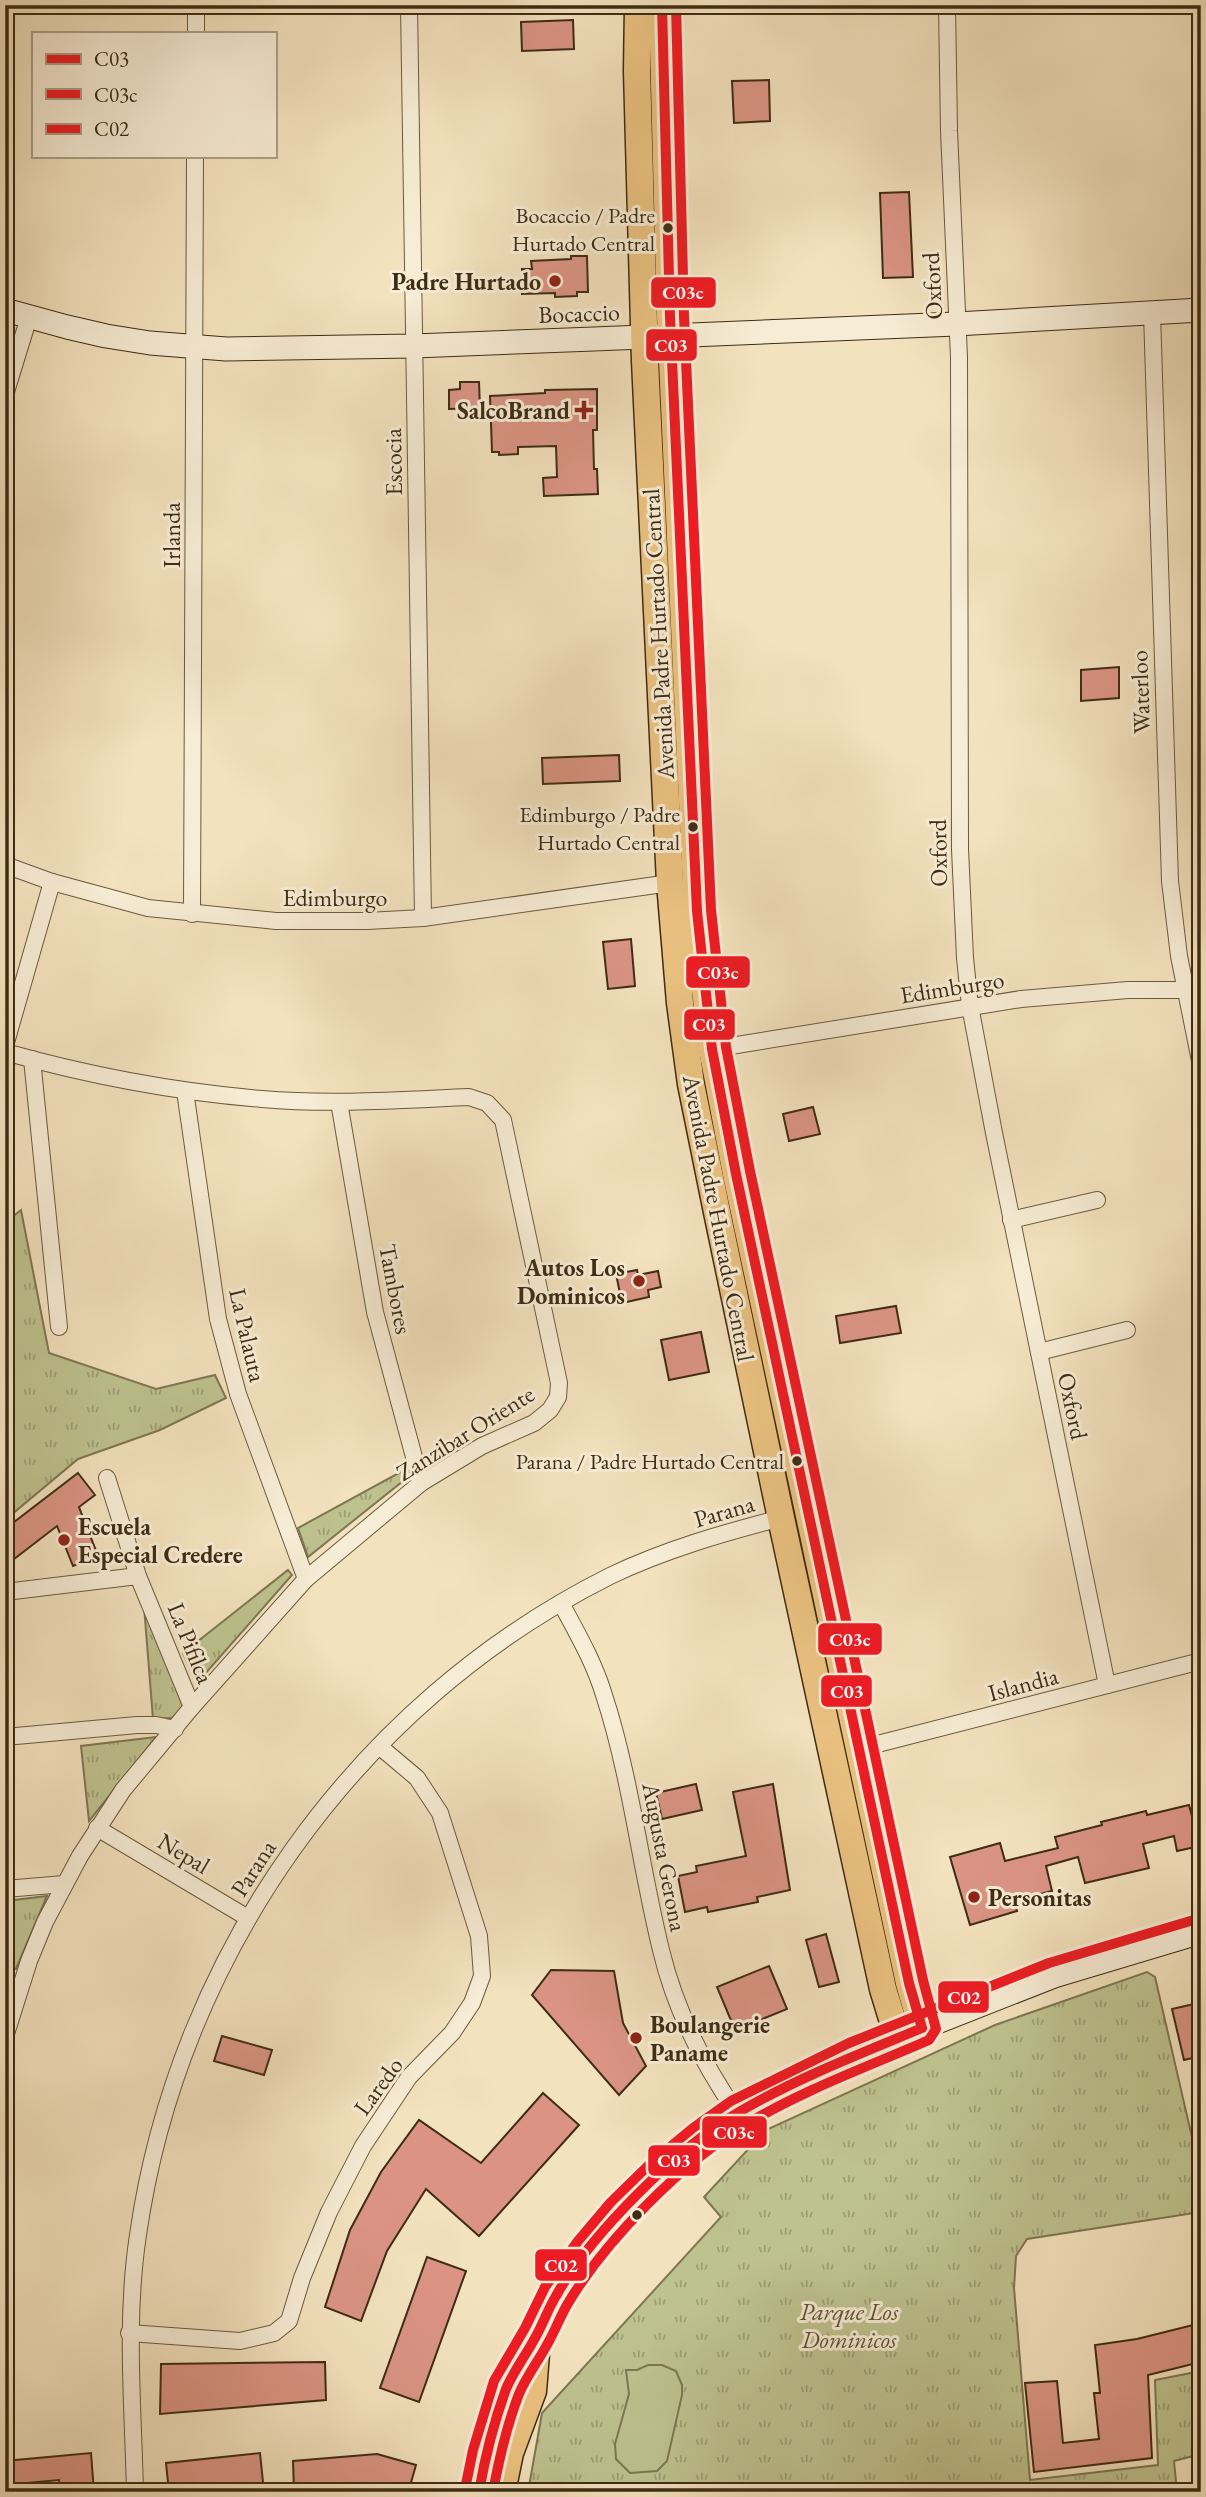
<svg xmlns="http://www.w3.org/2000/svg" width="1206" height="2497" viewBox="0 0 1206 2497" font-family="'EB Garamond',serif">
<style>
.grass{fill:url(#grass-tufts);stroke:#7e7752;stroke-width:2}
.pitch{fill:#bec28f;stroke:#7e7752;stroke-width:2}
.building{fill:#db9484;stroke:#3e2c14;stroke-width:2}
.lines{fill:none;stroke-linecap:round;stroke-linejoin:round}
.street-casing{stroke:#6b5a3e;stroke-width:18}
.secondary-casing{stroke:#3e2c14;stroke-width:25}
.primary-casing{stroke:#3e2c14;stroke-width:29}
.street{stroke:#f7ecd5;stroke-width:16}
.secondary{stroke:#f7ecd5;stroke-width:23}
.primary{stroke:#eac17f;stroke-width:26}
.bus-1-casing{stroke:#f7ecd5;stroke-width:16}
.bus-2-casing{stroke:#f7ecd5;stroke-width:16}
.bus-3-casing{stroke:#f7ecd5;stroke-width:16}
.bus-1{stroke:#ed1c24;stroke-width:10}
.bus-2{stroke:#ed1c24;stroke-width:10}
.bus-3{stroke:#ed1c24;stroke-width:10}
.bus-dot{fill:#3e2c14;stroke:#f7ecd5;stroke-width:2.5}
.poi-dot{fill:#8f2418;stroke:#f7ecd5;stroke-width:2.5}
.labels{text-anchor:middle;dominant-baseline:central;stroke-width:6;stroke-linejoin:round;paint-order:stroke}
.bus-label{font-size:22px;fill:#3e2c14;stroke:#f7ecd5;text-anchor:end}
.poi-label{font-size:24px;font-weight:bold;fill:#3e2c14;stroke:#f7ecd5;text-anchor:end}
.street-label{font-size:24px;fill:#3e2c14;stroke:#f7ecd5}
.park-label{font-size:24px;font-style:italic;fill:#5e5233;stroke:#f7ecd5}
.line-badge{stroke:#f7ecd5;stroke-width:2.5}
.badge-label{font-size:19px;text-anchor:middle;font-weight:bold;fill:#fff}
</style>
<defs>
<pattern id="grass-tufts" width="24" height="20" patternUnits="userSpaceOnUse" patternTransform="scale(1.75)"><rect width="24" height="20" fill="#bec28f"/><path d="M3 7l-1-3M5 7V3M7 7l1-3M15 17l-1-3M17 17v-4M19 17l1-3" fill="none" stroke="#9c9e74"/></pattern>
</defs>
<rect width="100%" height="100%" fill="#f3e2be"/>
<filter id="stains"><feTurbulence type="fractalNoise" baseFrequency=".00286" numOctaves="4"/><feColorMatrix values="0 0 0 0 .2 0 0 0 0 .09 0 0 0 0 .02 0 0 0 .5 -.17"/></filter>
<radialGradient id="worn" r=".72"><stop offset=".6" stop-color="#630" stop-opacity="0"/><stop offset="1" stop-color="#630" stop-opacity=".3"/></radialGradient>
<g class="grass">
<path d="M709 1089 849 1757 844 1758 704 1090Z"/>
<path d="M21 1210 49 1353 156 1389 215 1375 226 1398 160 1430 78 1459 5 1520V1223Z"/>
<path d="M406 1469 408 1477 308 1557 298 1528Z"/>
<path d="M288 1570 292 1575 197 1683 183 1653Z"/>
<path d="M144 1606 184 1709 172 1718 153 1719Z"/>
<path d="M156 1737 89 1821 81 1746Z"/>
<path d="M47 1896 16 1969H9L6 1901Z"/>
<path d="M1147 1972 1155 1977 1201 2176V2212L1027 2239 1016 2256 1014 2288 1030 2480 1158 2465 1155 2380 1201 2371V2454L1174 2461 1177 2492H528L542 2413 721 2217 704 2197 766 2130 995 2025Z"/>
</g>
<path class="pitch" d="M648 2365H662L676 2371 682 2385V2395L667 2461 657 2471 630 2473 616 2459 615 2444 629 2394 626 2370H637Z"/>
<g class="building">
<path d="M573 20 574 49 522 51 521 22Z"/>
<path d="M769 80 770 121 734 123 732 81Z"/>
<path d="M909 192 913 277 883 278 880 193Z"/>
<path d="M571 256H587L588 292H577V296L555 297V293L522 294V269H532L531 261 571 259Z"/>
<path d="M460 382H479L480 408 449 409V390L460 389Z"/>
<path d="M597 389V430H593L594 469H597L598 494 544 496 543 478 557 477 556 446 518 447V454L499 455V452H492L490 396 545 393V390Z"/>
<path d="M1119 667V698L1081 701V670Z"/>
<path d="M619 755 620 781 543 784 542 758Z"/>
<path d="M631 939 635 986 608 989 603 942Z"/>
<path d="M813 1107 820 1134 789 1141 783 1114Z"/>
<path d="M637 1270 638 1275 658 1271 661 1287 648 1290 649 1297 622 1303 616 1274Z"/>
<path d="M896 1306 901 1333 840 1343 836 1316Z"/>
<path d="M701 1332 709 1372 669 1380 661 1340Z"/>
<path d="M78 1473 95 1495 79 1507 98 1556 73 1566 57 1526 5 1566V1529Z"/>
<path d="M696 1784 702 1810 662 1819 656 1793Z"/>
<path d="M773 1784 790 1890 757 1897 758 1902 708 1912 707 1907 685 1912 678 1876 697 1872 696 1866 746 1856 733 1792Z"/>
<path d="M1189 1805 1200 1846 1177 1851 1174 1836 1143 1844 1149 1868 1085 1883 1078 1857 1046 1866 1052 1891 1014 1901 1017 1911 970 1925 950 1857 1000 1843 1005 1861 1058 1848 1055 1837 1102 1825 1101 1822 1146 1811 1147 1815Z"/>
<path d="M826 1934 839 1982 819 1987 806 1940Z"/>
<path d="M769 1966 787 2009 735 2030 717 1987Z"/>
<path d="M551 1970 614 1971 623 2023 646 2066 619 2095 532 1995Z"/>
<path d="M1194 2004 1197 2019 1201 2018V2056L1184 2060 1172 2009Z"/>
<path d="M222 2036 272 2050 264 2075 214 2061Z"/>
<path d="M543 2093 579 2125 479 2236 426 2189 387 2251 361 2321 325 2307 350 2230 381 2172 419 2120 481 2163Z"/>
<path d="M427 2257 466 2271 419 2402 380 2388Z"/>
<path d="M1201 2323V2362L1148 2375 1152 2458 1034 2472 1025 2383 1057 2381 1063 2443 1099 2439 1094 2393H1100L1095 2345 1137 2339Z"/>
<path d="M325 2362 326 2400 160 2414 161 2364Z"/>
<path d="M91 2453 94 2492H60L59 2480 5 2485V2461Z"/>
<path d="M260 2453 264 2492H169L166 2463Z"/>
<path d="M377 2454 416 2465 410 2486 341 2492H294L293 2461Z"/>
</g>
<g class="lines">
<g class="street-casing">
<g id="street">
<path d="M409 5 423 918"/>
<path d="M947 5 949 131 959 357 960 849 965 958 970 1006 994 1133 1107 1685"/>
<path d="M196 33V5"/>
<path d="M1152 313 1170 881 1179 956 1201 1066"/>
<path d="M5 395 29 317"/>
<path d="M5 865 52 882 148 908 276 921H367L423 918 670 883"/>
<path d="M192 914 195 156"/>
<path d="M5 1046 52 882"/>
<path d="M712 1049 1021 999 1128 990H1201"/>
<path d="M5 1052C87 1075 177 1092 262 1099 331 1105 400 1100 469 1097L487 1103 503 1120 559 1383 558 1397 550 1410 534 1423 482 1446 421 1483 306 1579 192 1707 123 1790 80 1856 45 1922 29 1961 5 2037"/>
<path d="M32 1059 59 1327"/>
<path d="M185 1091 218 1319 238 1394 306 1579"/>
<path d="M339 1102 375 1312 421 1483"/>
<path d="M1011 1220 1097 1200"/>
<path d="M1039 1352 1127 1330"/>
<path d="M107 1478 138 1576 192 1707"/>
<path d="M5 1592 138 1576"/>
<path d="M561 1603C577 1633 594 1662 604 1695 631 1778 640 1865 661 1950 675 2009 703 2064 737 2113"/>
<path d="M5 1737 137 1725H156L175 1729"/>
<path d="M858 1749 1201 1661"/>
<path d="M97 1828 248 1918"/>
<path d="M5 1889 64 1884"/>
<path d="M129 2333 240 2341 274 2333 289 2321 302 2278 329 2212 363 2146 409 2077 452 2033 472 2003 482 1976 479 1936 440 1813 417 1778 379 1746"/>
<path d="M135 2492C133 2406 125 2320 138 2235 178 1955 356 1703 610 1576 664 1550 723 1533 781 1518"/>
</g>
</g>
<g class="secondary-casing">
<g id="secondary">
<path d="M5 310 67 327 106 336 150 343 226 349 414 346 594 339 956 324 1201 310"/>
<path d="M922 2028 1054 1976 1201 1932"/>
</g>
</g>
<g class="primary-casing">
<g id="primary">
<path d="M638 5 637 71 645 361 670 883 680 1003 691 1084 717 1212 781 1518 883 1989 898 2038"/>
<path d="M479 2492 486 2454 507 2387 537 2335 557 2294 589 2249 622 2211 663 2171 701 2139 737 2113 800 2080 922 2028 909 1983 736 1174 712 1049 704 981 697 911 670 316 662 5"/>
<path d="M502 2492 510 2453 533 2391 537 2341"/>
</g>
</g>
<use href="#street" class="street"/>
<use href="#secondary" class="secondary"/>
<use href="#primary" class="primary"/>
<g class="bus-1-casing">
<path id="bus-1" d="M479 2492C485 2457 494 2422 506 2389 513 2372 526 2355 535 2338 543 2324 548 2309 556 2296 590 2235 678 2147 739 2112 797 2078 860 2054 922 2028L909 1983 736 1174 712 1049 697 911 670 316 662 5"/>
</g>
<g class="bus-2-casing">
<path id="bus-2" d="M493 2492C499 2459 507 2425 519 2394 526 2377 539 2360 548 2343 556 2329 561 2314 570 2300 608 2238 682 2163 745 2125 803 2090 867 2067 929 2040L936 2029 923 1980 750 1171 726 1047 711 910 684 316 676 5"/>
</g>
<g class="bus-3-casing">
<path id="bus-3" d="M465 2489 473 2450 494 2381 525 2328 545 2287 578 2241 611 2202 653 2161 693 2128 731 2101 849 2043 1049 1963 1197 1919"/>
</g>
<use href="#bus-1" class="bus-1"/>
<use href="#bus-2" class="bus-2"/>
<use href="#bus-3" class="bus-3"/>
</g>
<g class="bus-dot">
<circle cx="668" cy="228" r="6"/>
<circle cx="693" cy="827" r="6"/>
<circle cx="797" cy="1461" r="6"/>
<circle cx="637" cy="2215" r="6"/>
</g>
<g class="poi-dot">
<circle cx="555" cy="281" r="7"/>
<path d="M580.5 399.5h7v7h7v7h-7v7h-7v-7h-7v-7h7z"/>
<circle cx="639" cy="1281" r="7"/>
<circle cx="64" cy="1540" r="7"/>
<circle cx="974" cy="1897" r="7"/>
<circle cx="636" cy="2038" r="7"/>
</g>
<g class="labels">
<g class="bus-label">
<text x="655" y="215">Bocaccio / Padre<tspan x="655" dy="28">Hurtado Central</tspan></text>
<text x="680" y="814">Edimburgo / Padre<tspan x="680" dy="28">Hurtado Central</tspan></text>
<text x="784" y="1461">Parana / Padre Hurtado Central</text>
</g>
<g class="poi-label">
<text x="541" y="281">Padre Hurtado</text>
<text x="570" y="410">SalcoBrand</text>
<text x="625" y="1267">Autos Los<tspan x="625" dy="28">Dominicos</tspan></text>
<text x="78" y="1526" text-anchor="start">Escuela<tspan x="78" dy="28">Especial Credere</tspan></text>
<text x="988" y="1897" text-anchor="start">Personitas</text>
<text x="650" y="2024" text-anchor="start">Boulangerie<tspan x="650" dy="28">Paname</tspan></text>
</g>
<g class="street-label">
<text transform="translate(932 286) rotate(-93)">Oxford</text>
<text transform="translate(579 313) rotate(-2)">Bocaccio</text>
<text transform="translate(393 462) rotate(-91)">Escocia</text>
<text transform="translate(171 535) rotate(-90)">Irlanda</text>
<text transform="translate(658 634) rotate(-93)">Avenida Padre Hurtado Central</text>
<text transform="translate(1140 692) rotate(-92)">Waterloo</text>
<text transform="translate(938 853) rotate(-91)">Oxford</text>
<text x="335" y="897">Edimburgo</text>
<text transform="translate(952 987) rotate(-9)">Edimburgo</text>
<text transform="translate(719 1218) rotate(79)">Avenida Padre Hurtado Central</text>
<text transform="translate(396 1289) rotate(79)">Tambores</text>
<text transform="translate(248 1335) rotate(77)">La Palauta</text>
<text transform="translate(1073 1406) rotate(78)">Oxford</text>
<text transform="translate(465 1433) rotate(-32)">Zanzibar Oriente</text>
<text transform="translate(724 1511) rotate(-16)">Parana</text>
<text transform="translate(191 1643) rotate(68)">La Pifilca</text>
<text transform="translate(1023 1684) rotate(-15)">Islandia</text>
<text transform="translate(184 1853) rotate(31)">Nepal</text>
<text transform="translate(665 1857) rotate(79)">Augusta Gerona</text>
<text transform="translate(253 1868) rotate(-57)">Parana</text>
<text transform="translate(378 2086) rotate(-54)">Laredo</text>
</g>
<g class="park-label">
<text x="849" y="2311">Parque Los<tspan x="849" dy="28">Dominicos</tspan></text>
</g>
</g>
<g class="line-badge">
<rect x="650" y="276" width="67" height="33" rx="7" fill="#ed1c24"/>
<rect x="645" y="328" width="53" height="34" rx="7" fill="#ed1c24"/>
<rect x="685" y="955" width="66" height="34" rx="7" fill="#ed1c24"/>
<rect x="683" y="1008" width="53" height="33" rx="7" fill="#ed1c24"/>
<rect x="817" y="1622" width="66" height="34" rx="7" fill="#ed1c24"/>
<rect x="820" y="1674" width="53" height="34" rx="7" fill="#ed1c24"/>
<rect x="937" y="1980" width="53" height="34" rx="7" fill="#ed1c24"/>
<rect x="701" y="2115" width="67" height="34" rx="7" fill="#ed1c24"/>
<rect x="647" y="2144" width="54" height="33" rx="7" fill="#ed1c24"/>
<rect x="534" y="2248" width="54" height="34" rx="7" fill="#ed1c24"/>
</g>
<g class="badge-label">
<text x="683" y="299">C03c</text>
<text x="671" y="352">C03</text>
<text x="718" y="979">C03c</text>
<text x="709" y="1031">C03</text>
<text x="850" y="1646">C03c</text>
<text x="847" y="1698">C03</text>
<text x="964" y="2004">C02</text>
<text x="734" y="2139">C03c</text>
<text x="674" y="2167">C03</text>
<text x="561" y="2272">C02</text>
</g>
<rect width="1206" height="2497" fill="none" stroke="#f3e2be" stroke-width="28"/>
<rect x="7" y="7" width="1192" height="2483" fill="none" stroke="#3e2c14" stroke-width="3.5"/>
<rect x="14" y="14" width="1178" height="2469" fill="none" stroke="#3e2c14" stroke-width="2"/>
<rect x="32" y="32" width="245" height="126" fill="#f7ecd5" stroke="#ad9f88" stroke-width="2"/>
<rect x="46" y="54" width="35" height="10" fill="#ed1c24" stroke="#ad9f88" stroke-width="2"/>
<text x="94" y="66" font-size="21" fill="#3e2c14">C03</text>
<rect x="46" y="89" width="35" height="10" fill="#ed1c24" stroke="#ad9f88" stroke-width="2"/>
<text x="94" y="102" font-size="21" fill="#3e2c14">C03c</text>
<rect x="46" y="124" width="35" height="10" fill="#ed1c24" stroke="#ad9f88" stroke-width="2"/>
<text x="94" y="136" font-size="21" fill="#3e2c14">C02</text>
<rect width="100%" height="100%" filter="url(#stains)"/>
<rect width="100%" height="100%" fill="url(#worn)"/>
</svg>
